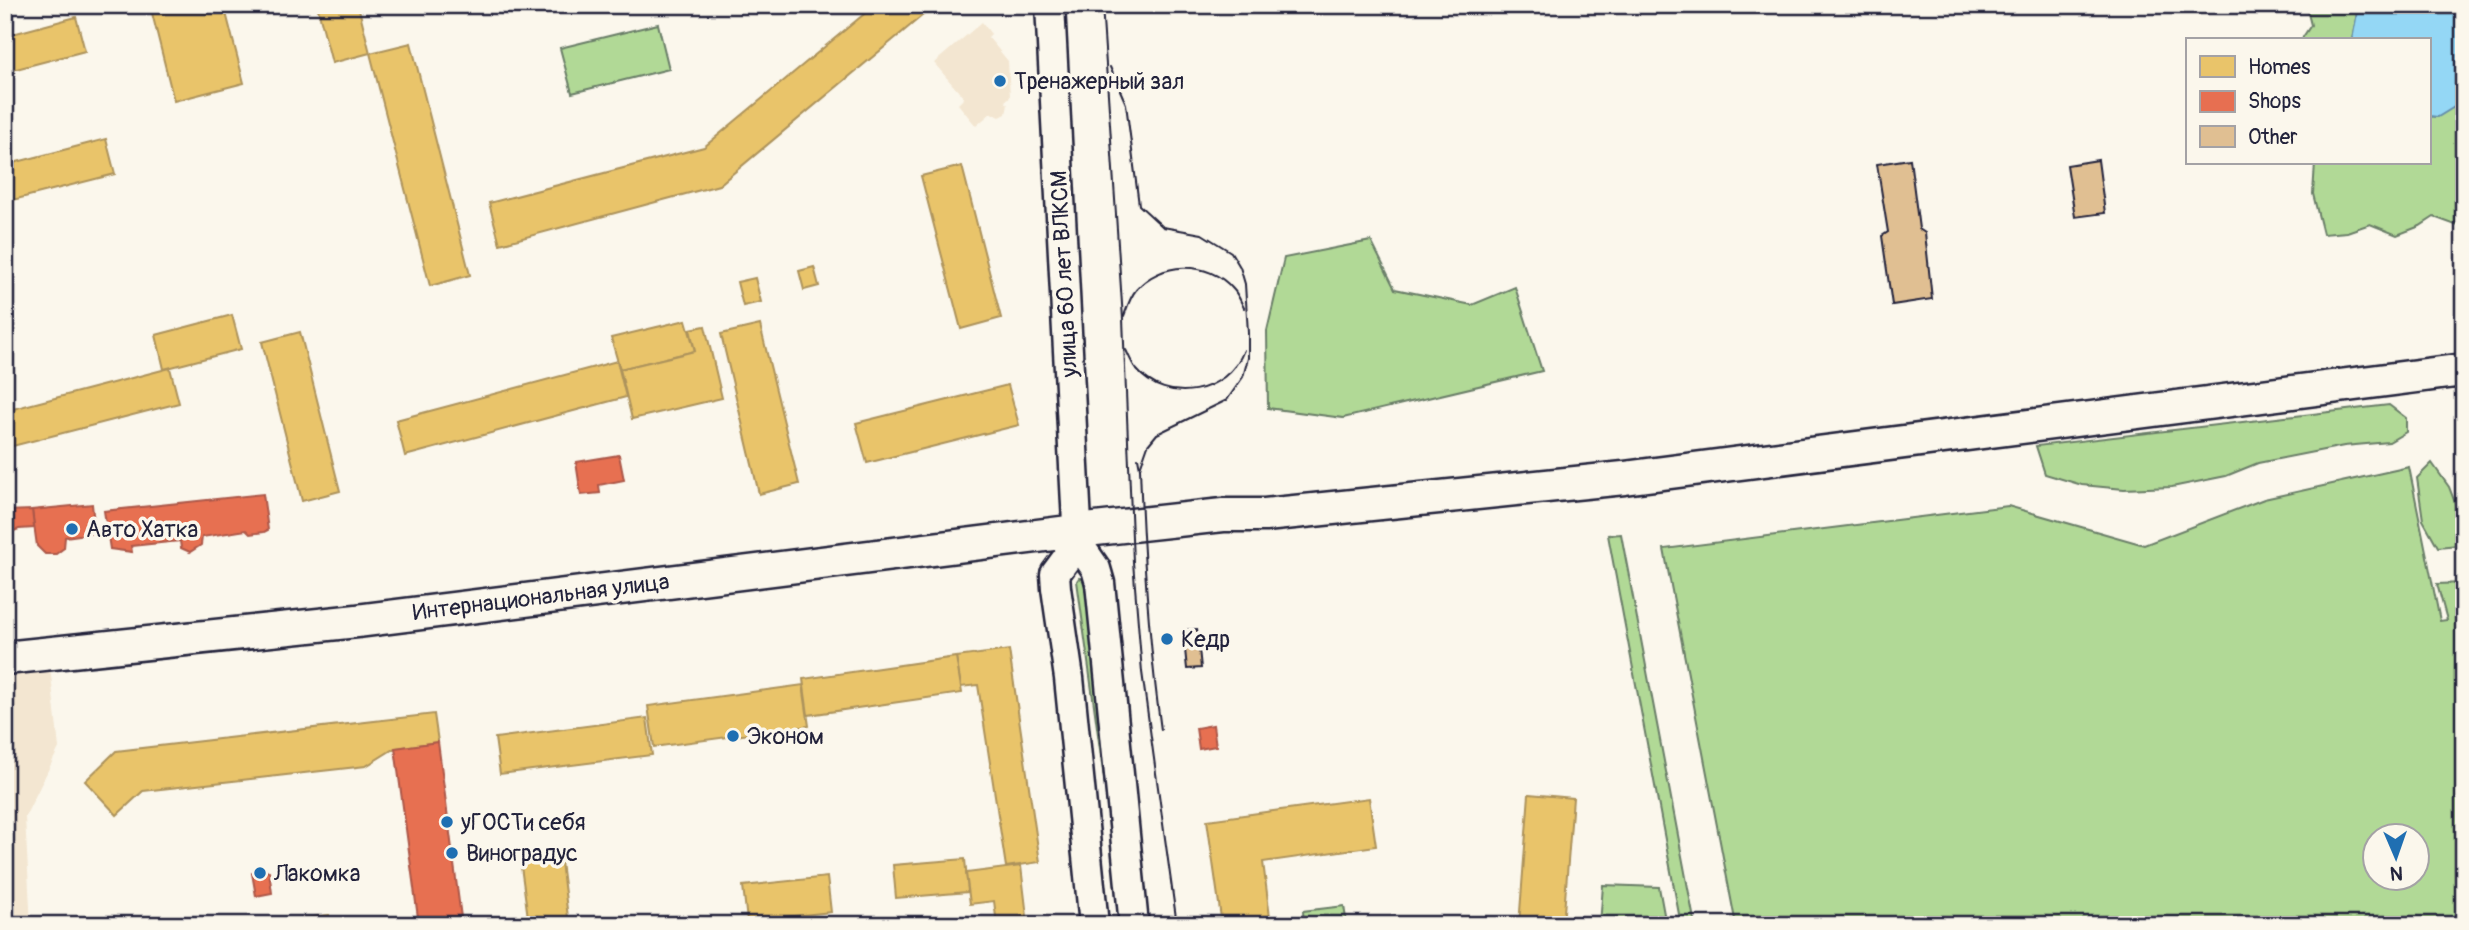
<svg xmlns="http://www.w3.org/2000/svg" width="2469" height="930" viewBox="0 0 2469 930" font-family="Pangolin,sans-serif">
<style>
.built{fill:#f3e6d1}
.green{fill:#b1d996;stroke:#6a7e68;stroke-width:2;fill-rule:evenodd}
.water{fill:#94d7f5;stroke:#668fab;stroke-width:2}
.homes{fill:#e9c46a;stroke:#ad935c;stroke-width:2}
.shops{fill:#e76f51;stroke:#ac584a;stroke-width:2}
.building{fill:#e0bf92;stroke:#22223b;stroke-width:2}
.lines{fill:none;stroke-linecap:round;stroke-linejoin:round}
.tertiary-casing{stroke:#22223b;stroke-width:33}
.secondary-casing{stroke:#22223b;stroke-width:37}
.tertiary{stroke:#fbf7ec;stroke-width:28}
.secondary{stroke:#fbf7ec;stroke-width:32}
.tram{stroke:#22223b;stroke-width:2}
.poi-dot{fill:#1f6fb2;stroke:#fbf7ec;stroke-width:2.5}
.labels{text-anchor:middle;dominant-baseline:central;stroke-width:7;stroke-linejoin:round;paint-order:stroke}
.poi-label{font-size:23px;fill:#22223b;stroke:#fbf7ec;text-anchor:start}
.street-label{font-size:23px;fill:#22223b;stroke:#fbf7ec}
</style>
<rect width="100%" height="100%" fill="#fbf7ec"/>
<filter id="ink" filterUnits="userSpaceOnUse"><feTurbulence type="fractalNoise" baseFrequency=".0143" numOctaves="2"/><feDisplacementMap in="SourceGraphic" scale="14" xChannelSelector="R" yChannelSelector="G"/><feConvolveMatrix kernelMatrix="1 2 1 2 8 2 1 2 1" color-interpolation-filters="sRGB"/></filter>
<g filter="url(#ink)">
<g class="built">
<path d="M982 22 991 34 988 37 1008 61 1010 97 1005 101 1008 105 1006 114 1000 117 991 113 976 126 958 104 964 98 934 63Z"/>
<path d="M50 666 59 748 25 817 31 925H5V671Z"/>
</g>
<g class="green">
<path d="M2306 5H2371L2357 13 2352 40H2301L2311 25Z"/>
<path d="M658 24 669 69 572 93 560 48Z"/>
<path d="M2464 101V163L2459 169 2464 185V228L2434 217 2420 226 2397 235 2370 224 2347 232 2323 234 2313 194 2315 163H2429V116L2436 117Z"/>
<path d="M1371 241 1395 289 1472 305 1515 287 1542 371 1343 418 1268 408 1267 331 1284 258Z"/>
<path d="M2389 405 2406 418V432L2389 442 2344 446 2258 463 2226 476 2172 487 2124 489 2082 485 2045 474 2036 446Z"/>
<path d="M2432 463 2449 487 2459 513 2464 512V540L2458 545 2438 547 2423 520 2417 478Z"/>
<path d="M2409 467 2440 621 2447 620 2437 584 2464 583V925H1736L1664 549 2008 506 2144 545 2264 499ZM2374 836H2416V878H2374Z"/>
<path d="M1621 534 1695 925H1681L1608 535Z"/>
<path d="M1079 578 1084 580 1131 925H1124L1077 581Z"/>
<path d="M1603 885 1659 887 1666 925H1600Z"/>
<path d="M1344 906 1347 925H1304L1303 911Z"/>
</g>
<path class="water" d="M2371 5H2464V101L2438 117 2429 116V40H2352L2357 13Z"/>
<g class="homes">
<path d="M150 5H224L244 83 174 101Z"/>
<path d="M317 5H358L370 53 332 63Z"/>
<path d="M875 5H935L719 185 500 244 489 203 704 147Z"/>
<path d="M76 17 85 51 5 72V36Z"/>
<path d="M411 43 470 275 430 286 370 53Z"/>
<path d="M106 139 115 174 5 202V165Z"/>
<path d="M962 166 1001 318 961 329 921 176Z"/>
<path d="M814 267 819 286 804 290 799 271Z"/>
<path d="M755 278 761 302 743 306 737 282Z"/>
<path d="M232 315 241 349 164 369 156 335Z"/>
<path d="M686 320 695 351 620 369 611 338Z"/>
<path d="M760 325 799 484 759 494 721 334Z"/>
<path d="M705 326 722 398 632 419 620 369 695 351 690 329Z"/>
<path d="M300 332 340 491 302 501 262 342Z"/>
<path d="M617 361 626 397 405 456 396 420Z"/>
<path d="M170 368 179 403 5 448V411Z"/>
<path d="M1008 385 1019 425 867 463 856 423Z"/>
<path d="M1009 650 1040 862 1006 867 978 685 961 687 956 657Z"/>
<path d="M956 657 962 693 808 715 803 679Z"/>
<path d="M803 685 809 726 654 747 648 706Z"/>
<path d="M434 714 438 742 395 748 366 766 143 791 117 815 85 781 116 751Z"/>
<path d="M647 718 652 755 500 774 495 738Z"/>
<path d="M1529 794 1573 798 1563 925H1519Z"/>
<path d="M1369 798 1376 846 1263 862 1271 925H1222L1207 820Z"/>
<path d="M560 854 569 925H529L520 859Z"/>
<path d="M965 859 968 892 896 898 893 865Z"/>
<path d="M1021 866 1028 925H997L994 901 970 904 966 873Z"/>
<path d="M827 877 831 912 747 921 743 886Z"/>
<path d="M329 915 331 925H296L295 919Z"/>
</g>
<g class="shops">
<path d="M619 455 624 480 599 485 600 493 581 495 576 462Z"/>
<path d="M263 494 268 530 264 532 250 534 246 530 202 537 201 545 190 552 181 548 180 541 131 546 132 552 110 549 104 511Z"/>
<path d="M92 504 95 533 65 537 64 548 56 554H45L37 546 32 510Z"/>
<path d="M32 510 34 528 19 529 11 532 5 538V511Z"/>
<path d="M1213 725 1216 746 1199 749 1196 728Z"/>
<path d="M438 742 462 925H419L395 748Z"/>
<path d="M269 871 272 893 256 896 252 873Z"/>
</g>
<g class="building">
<path d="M1910 159 1919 229 1925 233 1932 299 1892 305 1882 236 1888 232 1877 164Z"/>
<path d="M2098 160 2105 213 2075 217 2067 165Z"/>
<path d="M1197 629 1201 668 1187 669 1183 630Z"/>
</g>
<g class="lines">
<g class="tertiary-casing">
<g id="tertiary">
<path d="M1050 5 1078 543 1096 569 1100 583 1134 925"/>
<path d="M1078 543 1055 574 1056 588 1069 678 1094 925"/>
</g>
</g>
<g class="secondary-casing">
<path id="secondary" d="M5 658 357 621 1077 531 1223 515H1265L1624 478 2464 370"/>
</g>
<use href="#tertiary" class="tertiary"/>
<use href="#secondary" class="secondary"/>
<g class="tram">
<path d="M1102 5 1123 319 1133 562 1142 672 1177 925"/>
<path d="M1110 67 1126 104 1139 205 1163 227 1202 234 1231 252 1240 267 1245 284 1248 333V358L1243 377 1227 400 1157 434 1148 445 1140 468"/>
<path d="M1124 316C1127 308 1130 297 1136 290 1159 262 1208 259 1233 289 1238 294 1241 302 1244 308"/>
<path d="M1126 350C1129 356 1132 364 1136 369 1167 406 1227 394 1244 350"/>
<path d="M1138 458 1140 468C1143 556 1149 643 1161 730"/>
</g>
</g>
</g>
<g class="poi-dot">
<circle cx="1000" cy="81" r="7"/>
<circle cx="72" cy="529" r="7"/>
<circle cx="1167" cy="639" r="7"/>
<circle cx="733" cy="736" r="7"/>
<circle cx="447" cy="822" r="7"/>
<circle cx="452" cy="853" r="7"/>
<circle cx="260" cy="873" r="7"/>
</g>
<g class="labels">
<g class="poi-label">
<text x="1014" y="81">Тренажерный зал</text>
<text x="86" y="529">Авто Хатка</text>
<text x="1181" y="639">Кедр</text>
<text x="747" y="736">Эконом</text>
<text x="461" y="822">уГОСТи себя</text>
<text x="466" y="853">Виноградус</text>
<text x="274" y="873">Лакомка</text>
</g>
<g class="street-label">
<text transform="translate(1064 274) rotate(-93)">улица 60 лет ВЛКСМ</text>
<text transform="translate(541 597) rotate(-7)">Интернациональная улица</text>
</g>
</g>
<rect width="2469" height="930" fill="none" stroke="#fbf7ec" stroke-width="28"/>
<rect x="14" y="14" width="2441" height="902" fill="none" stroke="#22223b" stroke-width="2.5" filter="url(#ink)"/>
<rect x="2186" y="38" width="245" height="126" fill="#fbf7ec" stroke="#a4a2a5" stroke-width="2"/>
<rect x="2200" y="56" width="35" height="21" fill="#e9c46a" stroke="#a4a2a5" stroke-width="2"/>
<text x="2248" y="74" font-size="21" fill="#22223b">Homes</text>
<rect x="2200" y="91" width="35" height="21" fill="#e76f51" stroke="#a4a2a5" stroke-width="2"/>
<text x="2248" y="108" font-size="21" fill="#22223b">Shops</text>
<rect x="2200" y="126" width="35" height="21" fill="#e0bf92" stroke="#a4a2a5" stroke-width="2"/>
<text x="2248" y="144" font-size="21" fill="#22223b">Other</text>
<g transform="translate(2396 857) rotate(178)"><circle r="33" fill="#fbf7ec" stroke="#a4a2a5" stroke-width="2"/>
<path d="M0-5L12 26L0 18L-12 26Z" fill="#1f6fb2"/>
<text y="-10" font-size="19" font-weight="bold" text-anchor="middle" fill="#22223b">N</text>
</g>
</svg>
